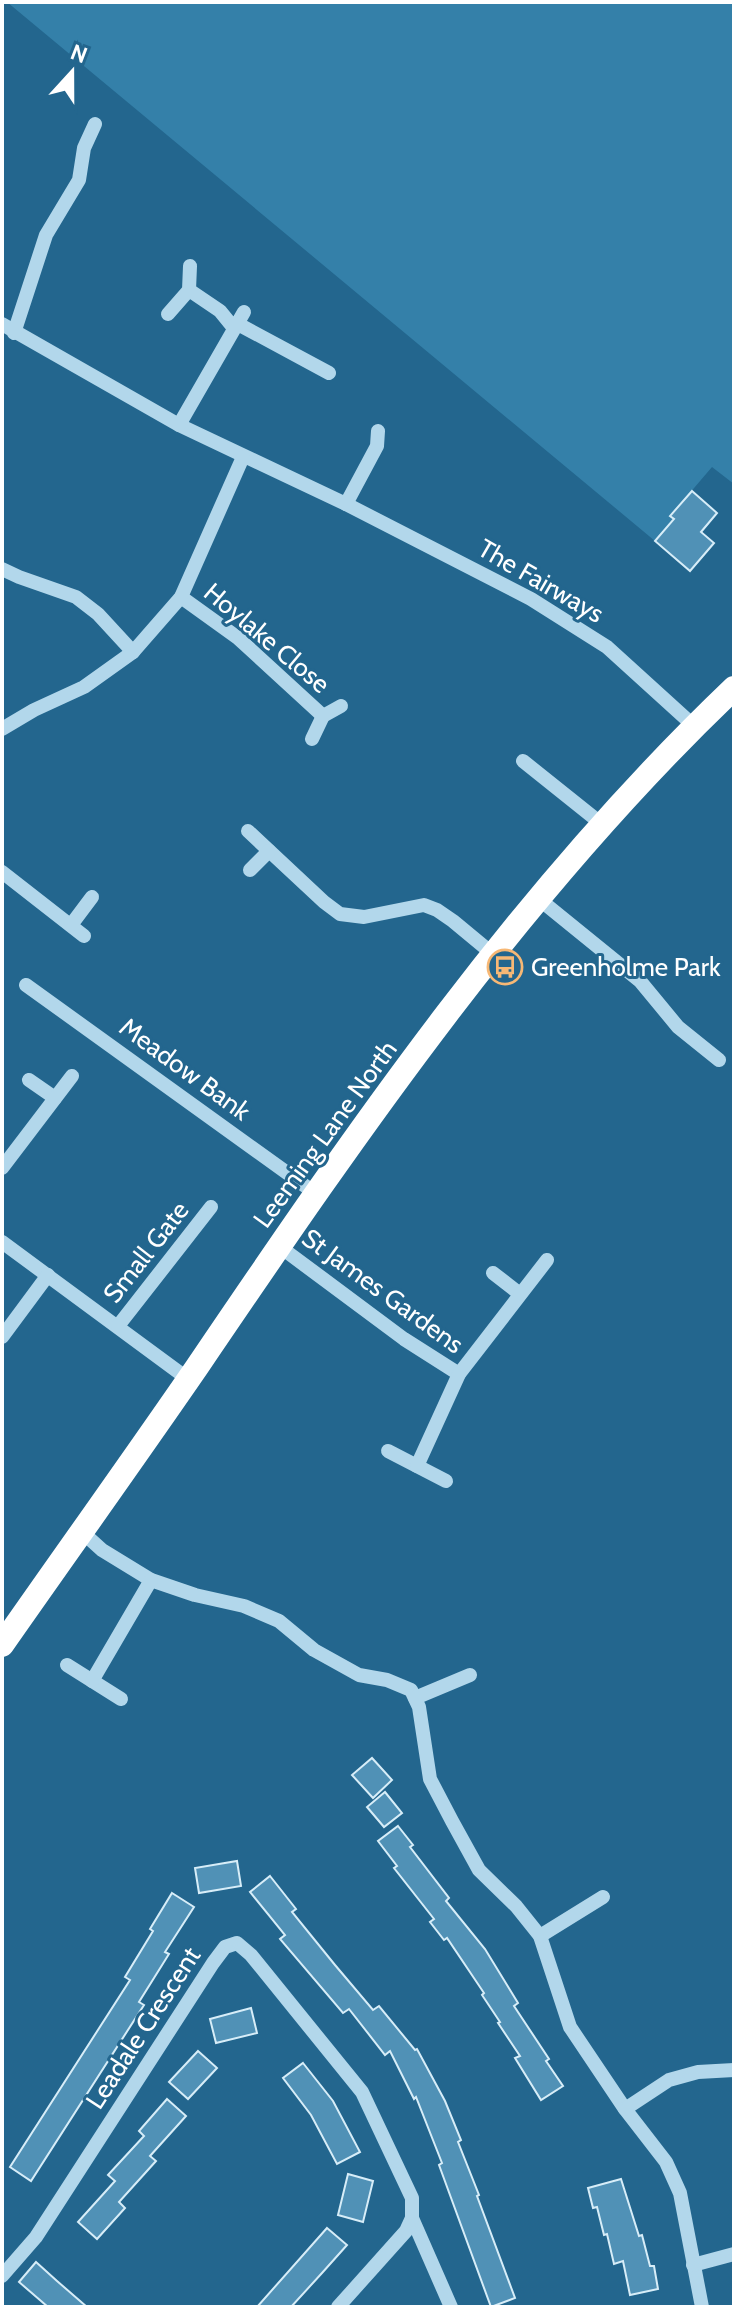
<svg xmlns="http://www.w3.org/2000/svg" width="736" height="2309" viewBox="0 0 736 2309" font-family="Cabin,sans-serif">
<style>
.green{fill:#3480a9}
.building{fill:#5091b6;stroke:#d7edf8;stroke-width:2}
.lines{fill:none;stroke-linecap:round;stroke-linejoin:round}
.minor{stroke:#b2d7eb;stroke-width:14}
.highway{stroke:#fff;stroke-width:24}
.labels{text-anchor:middle;dominant-baseline:central;stroke-width:6;stroke-linejoin:round;paint-order:stroke}
.street-label{font-size:26px;fill:#fff;stroke:#23668e}
.poi-label{font-size:26px;fill:#fff;stroke:#23668e;text-anchor:start}
</style>
<rect width="100%" height="100%" fill="#23668e"/>
<path class="green" d="M7 2H734V484L712 467 671 515 674 519 655 541Z"/>
<g class="building">
<path d="M692 491 717 513 701 532 714 543 690 571 655 541 674 519 670 516Z"/>
<path d="M372 1758 392 1780 373 1798 352 1775Z"/>
<path d="M385 1792 402 1813 384 1827 367 1807Z"/>
<path d="M398 1826 413 1845 410 1847 449 1898 446 1901 485 1949 518 2003 514 2006 549 2059 546 2061 563 2086 541 2100 515 2058 520 2056 498 2023 500 2022 482 1995 484 1993 447 1938 444 1940 430 1922 434 1919 394 1868 397 1866 378 1841Z"/>
<path d="M237 1861 241 1886 199 1893 195 1868Z"/>
<path d="M270 1876 296 1909 292 1912 335 1965 373 2010 379 2006 415 2050 417 2049 445 2101 461 2140 458 2142 479 2195 477 2196 515 2298 491 2307 439 2165 442 2163 416 2097 414 2099 390 2051 385 2055 349 2009 343 2013 280 1939 285 1935 250 1892Z"/>
<path d="M172 1893 194 1907 165 1952 169 1954 139 2002 144 2005 31 2181 10 2167 130 1980 125 1977 153 1931 150 1929Z"/>
<path d="M251 2008 257 2033 216 2043 210 2019Z"/>
<path d="M198 2051 217 2068 188 2099 169 2082Z"/>
<path d="M303 2063 333 2101 360 2152 337 2164 311 2115 283 2078Z"/>
<path d="M167 2099 186 2116 150 2156 156 2161 119 2202 125 2208 97 2239 78 2222 115 2181 108 2175 144 2136 139 2131Z"/>
<path d="M348 2174 373 2181 363 2222 338 2215Z"/>
<path d="M621 2179 639 2236 642 2235 650 2266H654L658 2289 630 2295 623 2261 614 2264 607 2234 604 2235 597 2207 593 2208 588 2188Z"/>
<path d="M327 2228 347 2245 322 2273 291 2307H257Z"/>
<path d="M36 2262 57 2281 87 2307H48L19 2282Z"/>
</g>
<g class="lines">
<g class="minor">
<path d="M189 290 220 311 233 327"/>
<path d="M168 314 189 290 190 266"/>
<path d="M236 323 329 373"/>
<path d="M2 324 179 425 346 504 531 599 607 647 694 726"/>
<path d="M14 333 46 235 79 180 84 148 95 124"/>
<path d="M179 425 244 312"/>
<path d="M346 504 377 446 378 431"/>
<path d="M2 569 19 577 76 597 98 614 133 652"/>
<path d="M181 597 238 638 323 716"/>
<path d="M2 729 34 710 84 687 133 652 181 597 243 457"/>
<path d="M312 739 323 716 341 706"/>
<path d="M523 761 603 825"/>
<path d="M248 831 324 902 340 914 364 917 424 905 437 910 453 921 494 955"/>
<path d="M250 870 269 851"/>
<path d="M2 872 84 936"/>
<path d="M539 899 640 981 678 1027 719 1060"/>
<path d="M71 925 92 897"/>
<path d="M26 985 315 1193"/>
<path d="M29 1080 55 1098"/>
<path d="M2 1168 72 1076"/>
<path d="M2 1242 188 1379"/>
<path d="M279 1246 404 1339 459 1374"/>
<path d="M493 1273 520 1294"/>
<path d="M118 1326 211 1207"/>
<path d="M2 1337 48 1275"/>
<path d="M388 1451 446 1481"/>
<path d="M417 1466 459 1374 547 1260"/>
<path d="M81 1531 102 1550 151 1580 195 1595 244 1606 279 1621 314 1650 359 1675 387 1680 411 1690 419 1707 430 1779 452 1821 479 1870 516 1906 540 1936 570 2027 625 2109 666 2162 680 2193 702 2307"/>
<path d="M67 1665 121 1699"/>
<path d="M92 1681 151 1580"/>
<path d="M415 1698 470 1675"/>
<path d="M540 1936 603 1897"/>
<path d="M625 2109 669 2080 698 2072 734 2070"/>
<path d="M412 2218 451 2307"/>
<path d="M693 2265 734 2254"/>
<path d="M2 2276 36 2237 213 1963 225 1947 237 1943 251 1955 362 2092 412 2198V2218L406 2231 338 2307"/>
</g>
<path class="highway" d="M2 1645C67 1552 133 1460 197 1367 359 1128 524 888 734 688"/>
</g>
<defs>
<g id="bus-ring" transform="scale(1.8)"><circle r="9.5" fill="#23668e" stroke="#f7b875" stroke-width="1.5"/><path d="M-5-6H5V4H4V6H2V4H-2V6H-4V4H-5ZM-3.5-4V0h7V-4ZM-3.5 1.2v1.5H-2V1.2ZM2 1.2v1.5H3.5V1.2Z" fill="#f7b875"/></g>
</defs>
<g fill-rule="evenodd">
<use href="#bus-ring" x="505" y="967"/>
</g>
<g class="labels">
<g class="street-label">
<text transform="translate(541 581) rotate(30)">The Fairways</text>
<text transform="translate(267 638) rotate(40)">Hoylake Close</text>
<text transform="translate(185 1069) rotate(36)">Meadow Bank</text>
<text transform="translate(325 1134) rotate(-54)">Leeming Lane North</text>
<text transform="translate(146 1252) rotate(-52)">Small Gate</text>
<text transform="translate(383 1291) rotate(36)">St James Gardens</text>
<text transform="translate(143 2028) rotate(-57)">Leadale Crescent</text>
</g>
<g class="poi-label">
<text x="531" y="967">Greenholme Park</text>
</g>
</g>
<rect width="736" height="2309" fill="none" stroke="#ffffff" stroke-width="8"/>
<g transform="translate(72 72) rotate(21)" stroke="#23668e" stroke-width="6" paint-order="stroke">
<path d="M0-6L14 30L0 20L-14 30Z" fill="#ffffff"/>
<text y="-12" font-size="22" font-weight="bold" text-anchor="middle" fill="#ffffff">N</text>
</g>
</svg>
